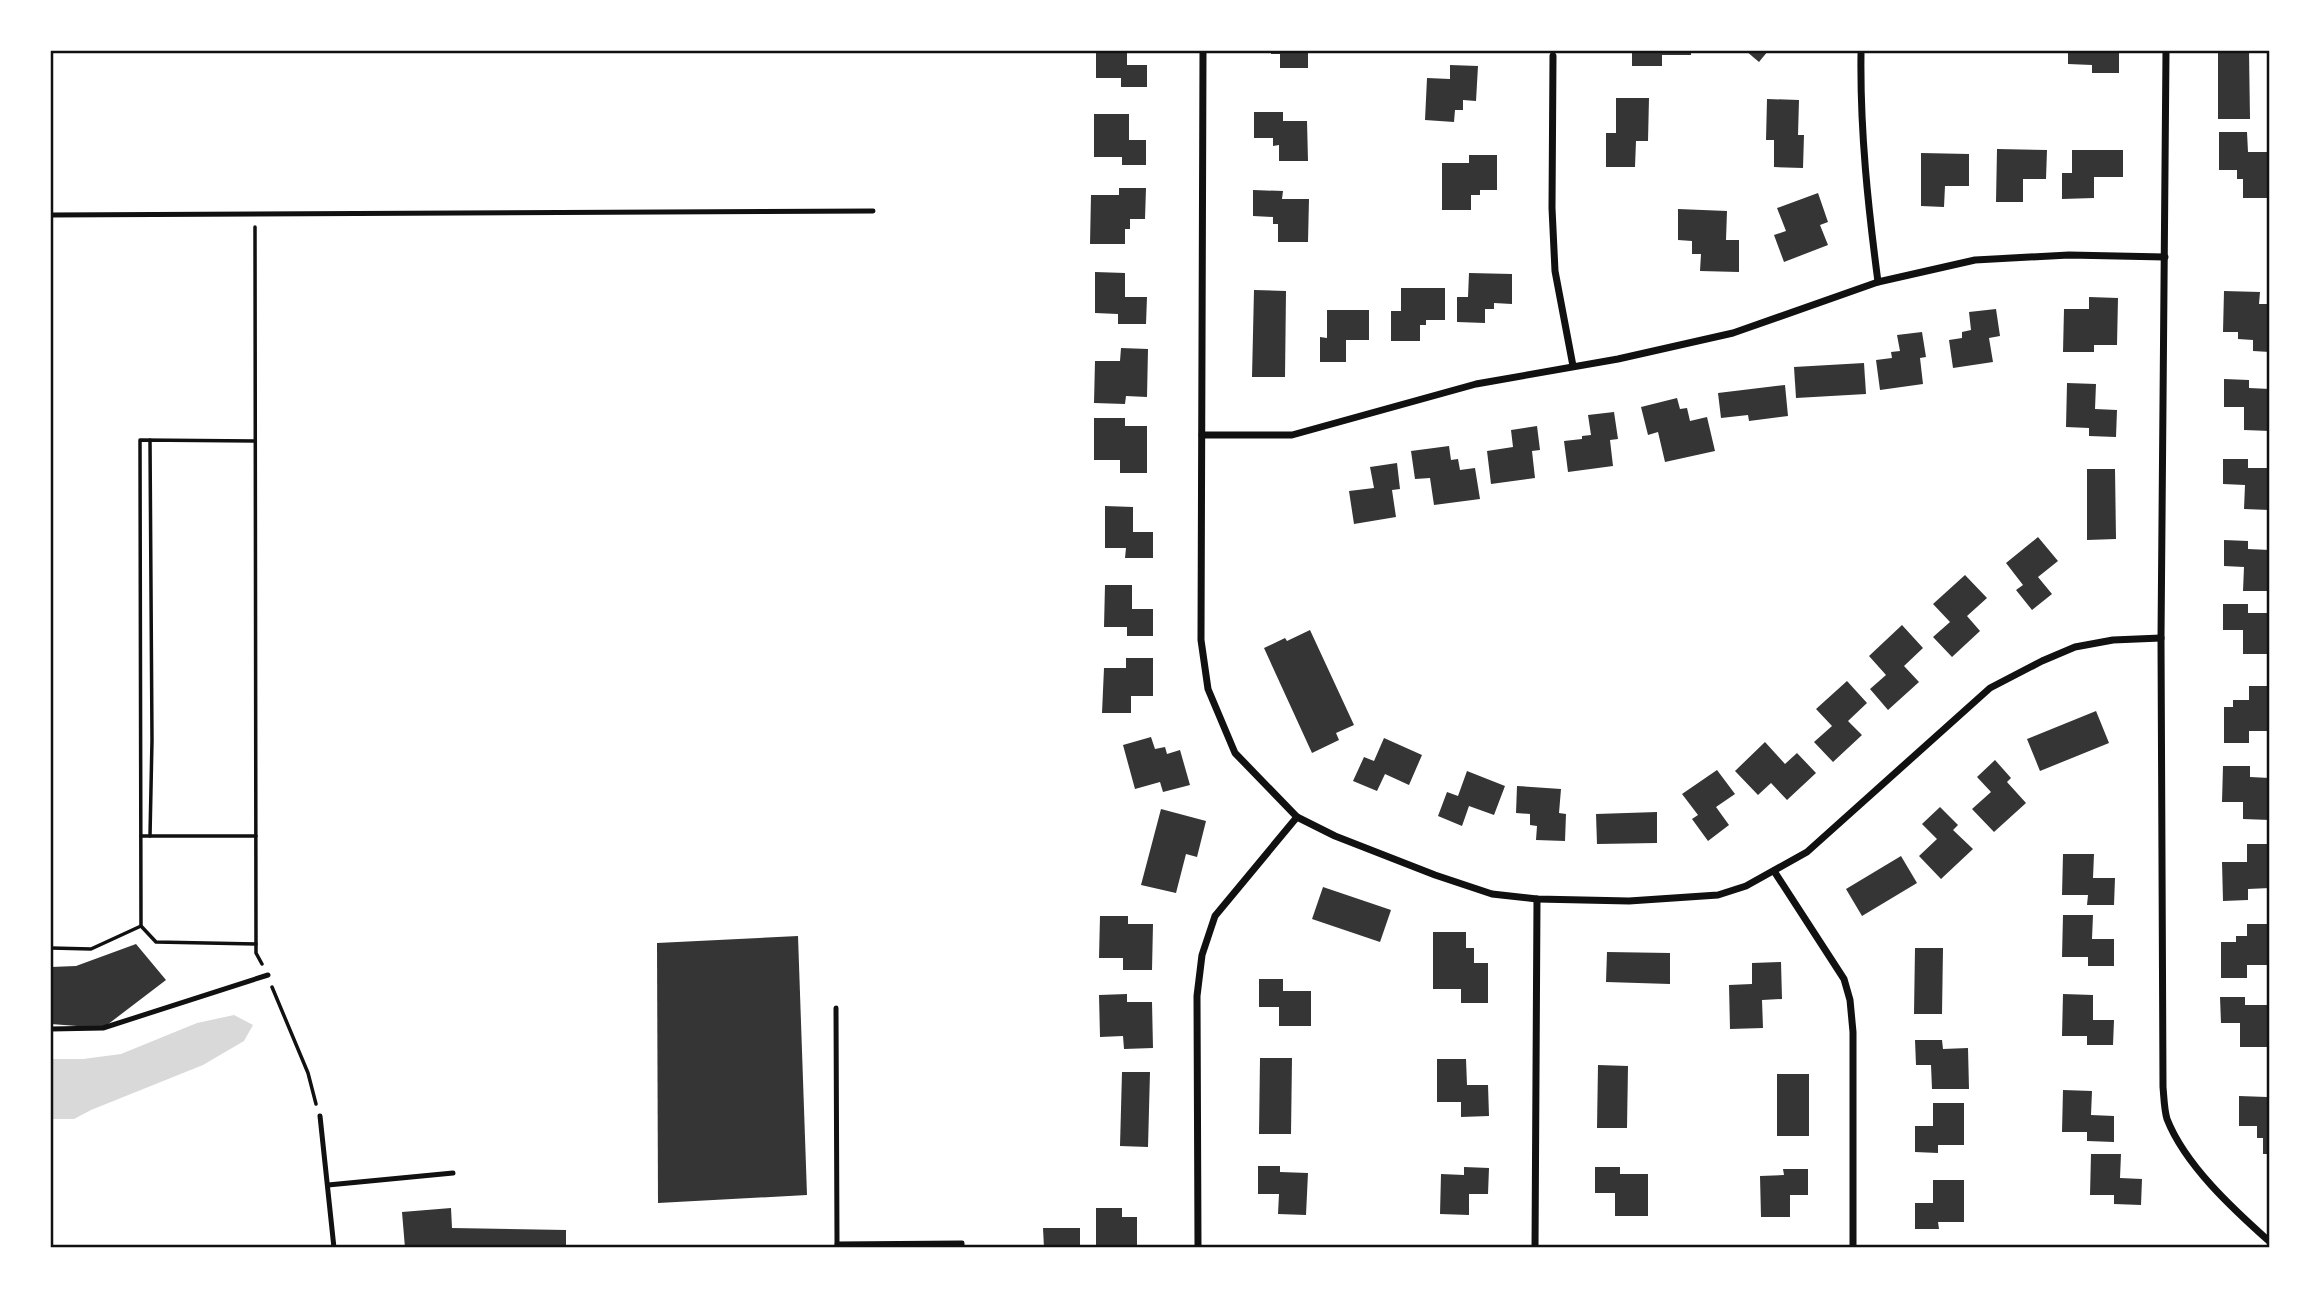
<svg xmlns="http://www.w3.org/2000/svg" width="2321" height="1299" viewBox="0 0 2321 1299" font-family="Arial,sans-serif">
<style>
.water{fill:#d9d9d9}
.building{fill:#353535}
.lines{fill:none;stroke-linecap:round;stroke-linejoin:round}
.path{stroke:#111;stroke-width:3.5}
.service{stroke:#111;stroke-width:5}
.minor{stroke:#111;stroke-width:7}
.neatline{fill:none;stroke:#111;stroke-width:2.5}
</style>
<rect width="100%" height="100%" fill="#fff"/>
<path class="water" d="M234 1015 253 1025 244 1041 203 1065 91 1110 74 1119H51V1059H83L121 1054 197 1023Z"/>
<g class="building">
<path d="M1096 51H1127V65H1147V87H1121V78H1096Z"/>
<path d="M1271 51H1308V68H1280V54H1271Z"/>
<path d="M1632 51H1691V55H1662V66H1632Z"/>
<path d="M1746 51H1768L1759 62Z"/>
<path d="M2068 51H2119V73H2092V65L2068 64Z"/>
<path d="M2218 51H2249L2250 119H2218Z"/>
<path d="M1450 65 1478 66 1476 101 1463 100V110H1455L1454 122 1425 120 1427 78 1450 79Z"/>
<path d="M1616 98H1649L1648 141H1636L1635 167H1606V133H1616Z"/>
<path d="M1767 99 1799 100 1798 135H1804L1803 168 1774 167V140H1766Z"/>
<path d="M1254 112H1283V121H1307L1308 161H1279V145L1273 146V138H1254Z"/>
<path d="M1094 114H1129V140H1146V165H1122V157H1094Z"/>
<path d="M2219 132H2247L2248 152H2270V198H2243V179H2237V170H2219Z"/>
<path d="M1997 149 2047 150 2046 179H2023V202H1996Z"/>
<path d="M2072 150H2123V177H2094V198L2062 199V173H2072Z"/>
<path d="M1921 153 1969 154V186H1945L1944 207 1921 206Z"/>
<path d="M1469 155H1497V190H1480V195H1471V210H1442V163H1469Z"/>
<path d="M1119 188H1146L1145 219H1130V229H1125V244H1090L1091 195H1119Z"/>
<path d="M1253 190 1283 191 1282 199H1309L1308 242H1278V224H1273V217L1253 216Z"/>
<path d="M1818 193 1828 222 1820 225 1828 245 1784 262 1774 235 1786 231 1777 208Z"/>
<path d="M1678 209 1727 211 1726 240H1739V272L1700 271 1701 254H1692V241L1678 240Z"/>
<path d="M1095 272 1125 273V297H1147L1146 324H1118V314L1095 313Z"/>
<path d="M1469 273 1512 274V304L1494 303V309H1485V323L1457 322V297H1468Z"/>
<path d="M1401 288H1445V320H1426V325H1420V341H1391V311H1401Z"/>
<path d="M1254 290 1286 291 1285 377H1252Z"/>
<path d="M2224 291 2260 292 2259 304H2270V352L2253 351V340L2238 339V332H2223Z"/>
<path d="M2089 297 2118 298 2117 345H2094V352H2063L2064 309H2089Z"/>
<path d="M1996 309 2000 336 1989 338 1993 362 1953 368 1949 340 1962 338V332L1971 330 1969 312Z"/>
<path d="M1327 310H1369V340H1346V362H1320V337L1327 338Z"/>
<path d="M1922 332 1926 357 1920 358 1923 384 1880 390 1876 360 1892 358 1891 352 1900 351 1897 335Z"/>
<path d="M1121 348 1148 349 1147 397 1126 396 1125 404 1094 403 1095 361H1120Z"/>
<path d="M1864 363 1866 394 1796 398 1794 367Z"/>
<path d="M2224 379 2249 380V388L2270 389V431L2244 430V407H2224Z"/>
<path d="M2067 383 2096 384 2095 409 2117 410 2116 437 2089 436V428L2066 427Z"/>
<path d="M1785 385 1788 416 1749 421 1748 415 1721 418 1718 393Z"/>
<path d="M1677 398 1680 409 1687 408 1690 421 1707 417 1715 451 1665 462 1658 432 1648 435 1641 407Z"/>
<path d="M1614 412 1618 439 1610 440 1613 466 1568 472 1564 441 1582 439V436L1591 435 1588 415Z"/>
<path d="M1094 418H1125V426H1147V473H1120V460H1094Z"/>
<path d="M1537 426 1540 450 1532 451 1535 478 1491 484 1487 451 1513 447 1511 430Z"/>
<path d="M1449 446 1451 460 1458 459 1460 470 1475 468 1480 499 1434 505 1430 478 1415 479 1411 451Z"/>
<path d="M2223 459H2248V468H2270V510L2244 509 2245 485 2223 484Z"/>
<path d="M1397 463 1400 489 1392 490 1396 517 1354 524 1349 491 1374 488 1370 467Z"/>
<path d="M2087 469H2115L2116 539 2087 540Z"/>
<path d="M1105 506 1133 507V532H1153V558H1125L1126 548H1105Z"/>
<path d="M2038 537 2058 561 2038 577 2052 594 2032 610 2016 590 2023 585 2006 563Z"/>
<path d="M2224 540 2248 541V549L2270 550V591H2243L2244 567 2224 566Z"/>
<path d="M1965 575 1987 598 1967 616 1980 631 1952 657 1933 637 1950 622 1933 604Z"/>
<path d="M1105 585H1132V609H1153V636H1127V627H1104Z"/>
<path d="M2223 604H2248V613H2270V654H2243V630H2223Z"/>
<path d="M1902 625 1923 648 1904 666 1919 682 1888 710 1870 689 1886 675 1869 656Z"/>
<path d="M1310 630 1354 725 1336 733 1339 740 1312 753 1264 648 1285 638 1287 641Z"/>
<path d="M1126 658H1153V696H1131V713H1102L1104 668H1126Z"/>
<path d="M1847 681 1867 703 1848 721 1862 735 1833 762 1814 742 1832 726 1816 709Z"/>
<path d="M2249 686H2270V731H2249V743H2224V707H2233V700H2249Z"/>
<path d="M2096 711 2109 743 2040 771 2027 739Z"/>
<path d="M1151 737 1155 749 1165 747 1167 754 1180 750 1190 785 1163 792 1160 782 1135 789 1123 745Z"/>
<path d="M1384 738 1422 755 1409 785 1385 774 1377 791 1353 781 1364 757 1374 761Z"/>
<path d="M1765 742 1785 764 1797 753 1816 773 1787 800 1771 783 1758 795 1735 771Z"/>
<path d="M1995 760 2011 778 2007 782 2026 803 1994 832 1972 809 1991 792 1977 777Z"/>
<path d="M2223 766H2250V777L2270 778V820L2243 819V802H2222Z"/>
<path d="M1717 770 1735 794 1716 807 1729 825 1708 841 1692 819 1698 815 1682 794Z"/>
<path d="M1467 771 1505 786 1494 815 1469 806 1462 826 1438 816 1447 792 1458 796Z"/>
<path d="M1517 786 1561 789 1559 813 1566 814 1565 841 1536 840 1537 826 1530 825V814L1516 813Z"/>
<path d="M1940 807 1958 825 1953 830 1973 849 1941 879 1919 856 1937 839 1922 824Z"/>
<path d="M1161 809 1206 821 1197 857 1186 854 1176 893 1141 885Z"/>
<path d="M1657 812V843L1597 844 1596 814Z"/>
<path d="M2247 844H2270V888L2248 889V900L2223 901 2222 862H2247Z"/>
<path d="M2063 854H2094L2093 878H2115L2114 905H2087L2088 895H2062Z"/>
<path d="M1901 856 1917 883 1862 916 1846 889Z"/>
<path d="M1323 887 1391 910 1380 942 1312 919Z"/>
<path d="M2063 915H2093L2092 939H2114V966H2088V957H2062Z"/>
<path d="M1100 916H1128V924H1153L1152 970H1123V958H1099Z"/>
<path d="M2247 924H2270V965H2247V978H2221V942H2236V936H2247Z"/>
<path d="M1433 932H1466V948H1474V963H1488V1003H1461V989H1433Z"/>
<path d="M798 936 807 1195 658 1203 657 943Z"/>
<path d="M136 944 166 980 103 1028 51 1024V967L76 966Z"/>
<path d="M1915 948H1943L1942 1014H1914Z"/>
<path d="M1607 952 1670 953V984L1606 982Z"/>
<path d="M1781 962 1782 999 1762 1000 1763 1028 1730 1029 1729 985 1752 984V963Z"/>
<path d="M1259 979H1283V991H1311V1026H1279V1007H1259Z"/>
<path d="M1127 994V1002H1152L1153 1048 1124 1049 1123 1036 1100 1037 1099 995Z"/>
<path d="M2063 994 2093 995V1020H2114L2113 1045H2087V1036H2062Z"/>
<path d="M2220 997H2245V1005H2270V1047H2240V1023H2221Z"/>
<path d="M1915 1040H1942L1943 1049 1968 1048 1969 1089H1932L1931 1065H1916Z"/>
<path d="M1260 1058H1292L1291 1134H1259Z"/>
<path d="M1437 1059H1466L1467 1085H1488L1489 1116 1461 1117V1102H1437Z"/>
<path d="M1598 1065 1628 1066 1627 1128H1597Z"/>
<path d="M1122 1072H1150L1148 1147 1120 1146Z"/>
<rect x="1777" y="1074" width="32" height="62"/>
<path d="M2063 1090 2092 1091 2091 1115 2114 1116V1142L2087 1141V1132H2062Z"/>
<path d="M2239 1096 2267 1097V1111H2270V1154H2263V1138H2257V1126H2239Z"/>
<path d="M1933 1103H1964V1145H1938V1153L1915 1152V1126H1933Z"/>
<path d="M2091 1154H2121L2120 1178 2142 1179 2141 1205 2114 1204V1195H2090Z"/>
<path d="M1258 1166H1280V1172L1308 1173 1306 1215 1278 1214 1279 1194H1258Z"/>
<path d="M1464 1167 1489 1168 1488 1194H1469V1215L1440 1214 1441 1174 1464 1175Z"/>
<path d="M1595 1167H1620V1174H1648V1216H1615V1193H1595Z"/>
<path d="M1783 1169H1808V1195H1790V1217H1761L1760 1176 1784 1175Z"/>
<path d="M1933 1180H1964V1222H1938L1939 1229H1915V1203H1933Z"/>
<path d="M451 1208 452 1228 566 1230V1248H405L402 1212Z"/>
<path d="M1096 1208H1122V1217H1137V1248H1096Z"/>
<path d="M1043 1228H1080V1248H1044Z"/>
<rect x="1595" y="1245" width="25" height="3"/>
</g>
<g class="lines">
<g class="path">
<path d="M255 227 256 953 262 964"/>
<path d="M150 440 152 740 150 836"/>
<path d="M255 441 140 440 141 926 156 942 256 944"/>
<path d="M141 836H256"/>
<path d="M51 948 91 949 141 926"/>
<path d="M272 987 308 1073 316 1104"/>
</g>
<g class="service">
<path d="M51 215 873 211"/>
<path d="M836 1008 837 1244"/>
<path d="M51 1029 103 1028 268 975"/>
<path d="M320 1116 334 1248"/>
<path d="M328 1185 453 1173"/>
<path d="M837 1248V1244L962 1243V1248"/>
</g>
<g class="minor">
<path d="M2166 51 2161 638 2163 1087C2164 1097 2164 1109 2167 1119 2185 1165 2233 1209 2270 1242"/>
<path d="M1861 54C1860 131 1868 206 1878 282"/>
<path d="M1553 56 1552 208 1555 271 1573 366"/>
<path d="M1202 435H1292L1476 384 1618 359 1733 333 1878 282 1975 260 2069 255 2165 257"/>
<path d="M1297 817 1335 836 1435 875 1492 894 1537 899 1629 901 1718 895 1746 886 1807 852 1990 688 2042 661 2075 647 2113 640 2161 638"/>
<path d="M1774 871 1844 979 1850 1000 1853 1032V1248"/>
<path d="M1198 1248 1197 996 1202 955 1215 916 1297 817 1235 753 1208 689 1201 640 1203 51"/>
<path d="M1535 1248 1537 899"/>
</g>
</g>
<rect width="2321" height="1299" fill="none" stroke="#ffffff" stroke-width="105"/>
<rect x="52" y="52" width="2216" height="1194" class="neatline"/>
</svg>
